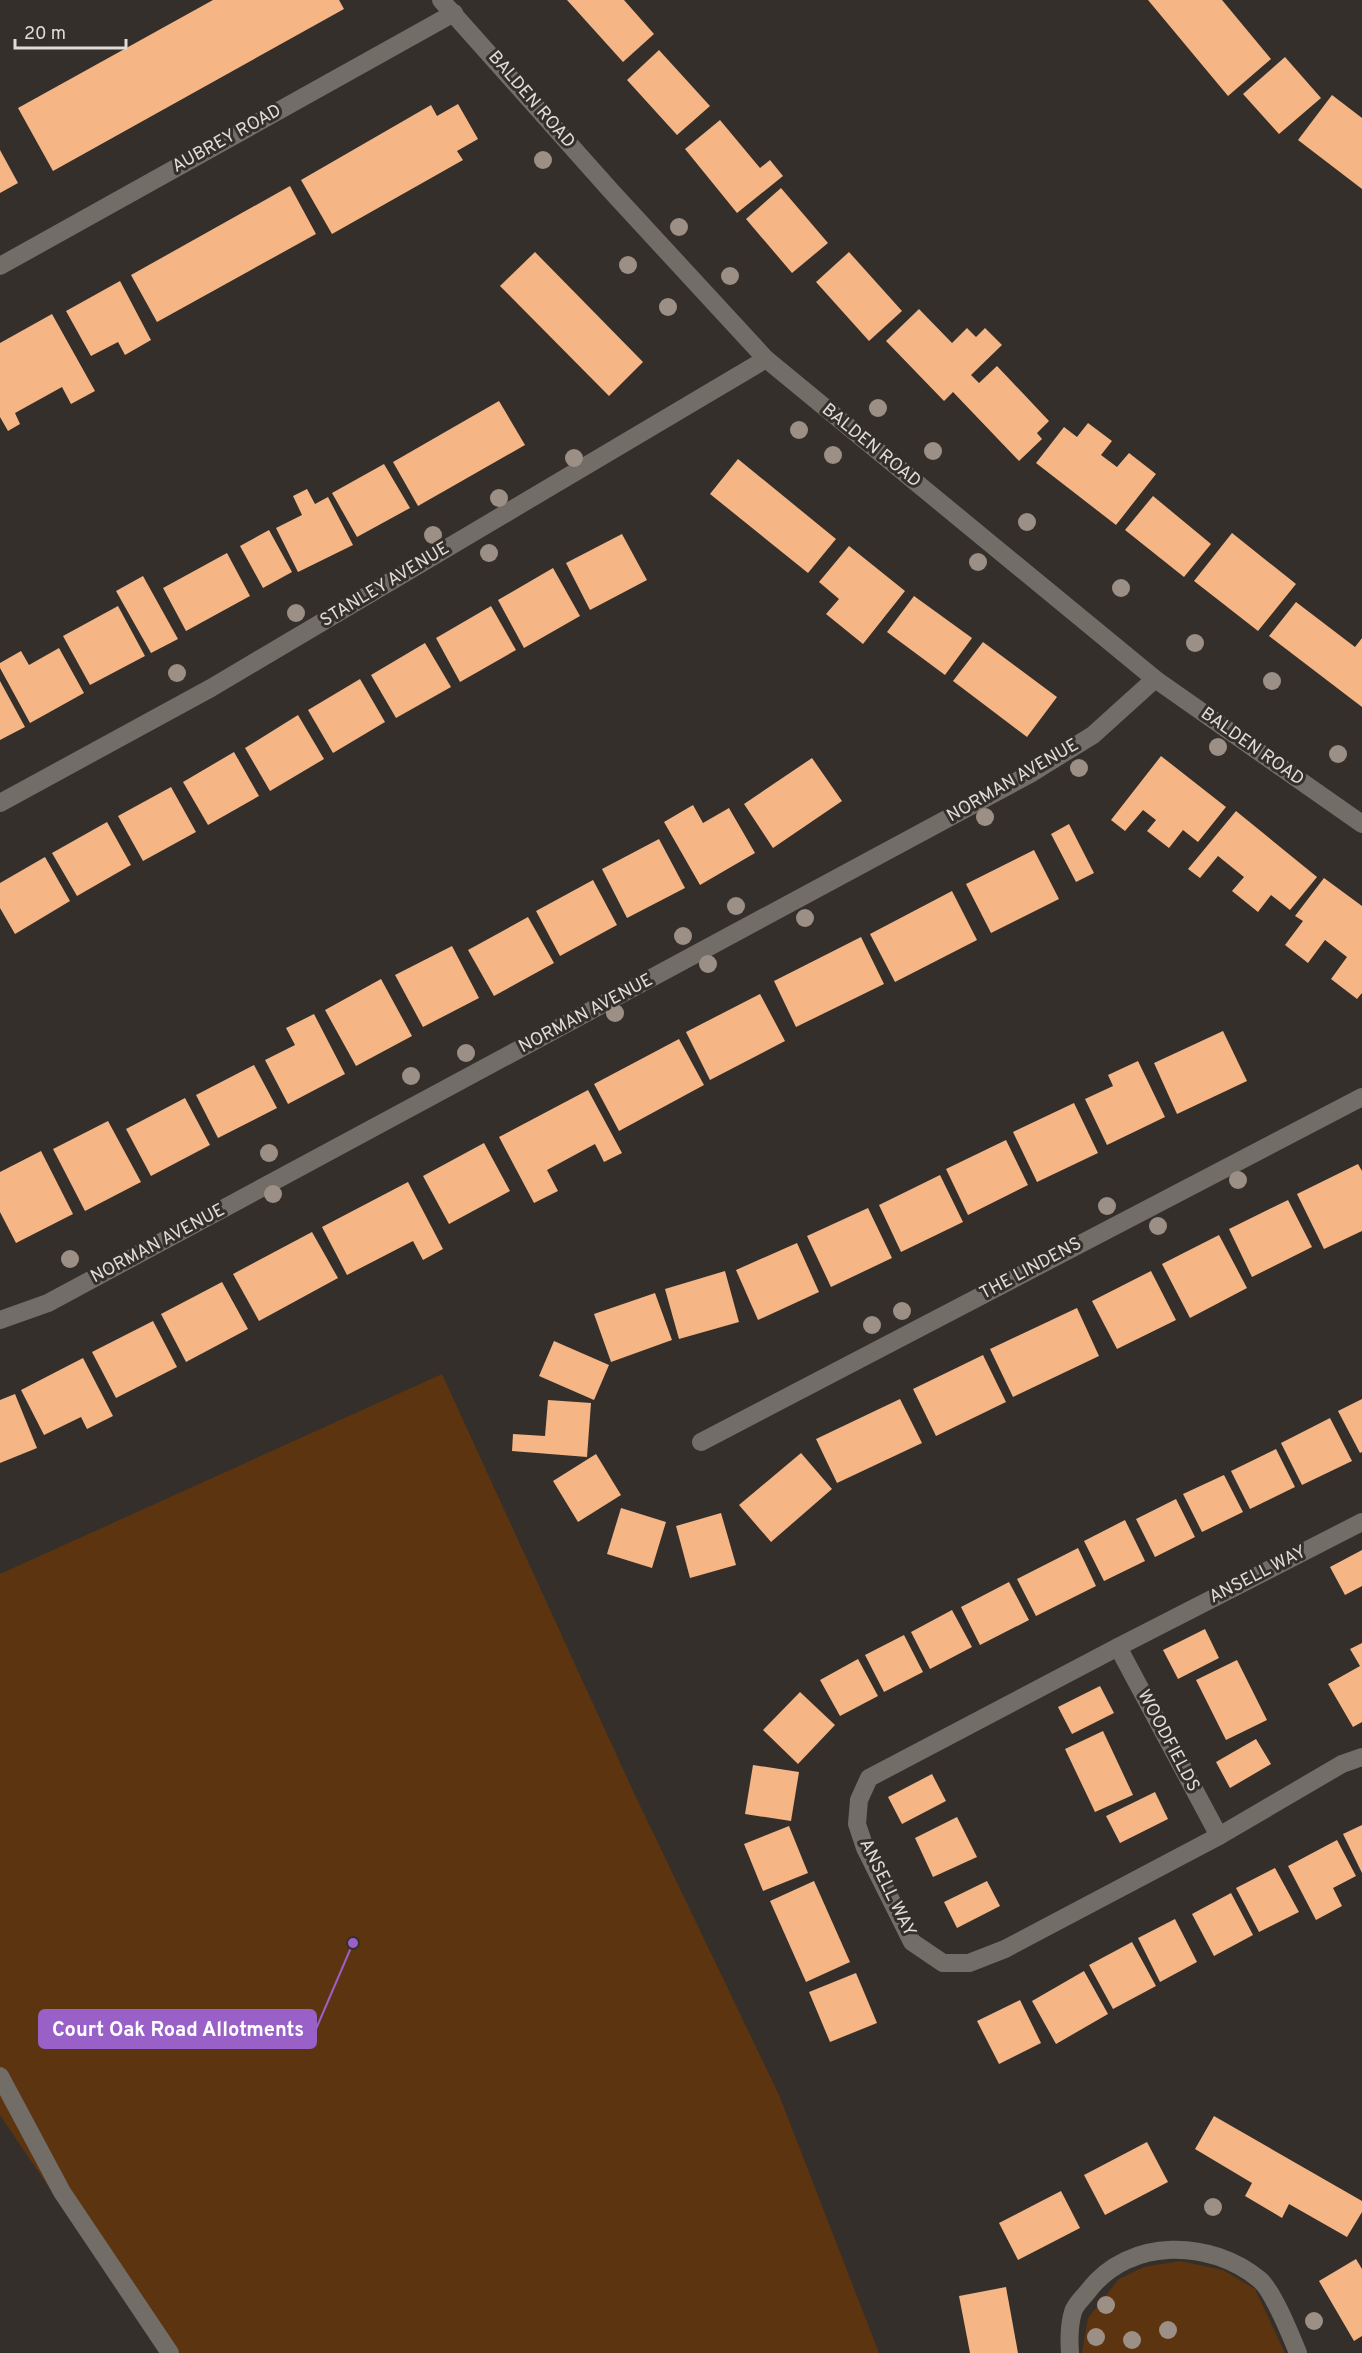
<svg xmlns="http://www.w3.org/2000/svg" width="1362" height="2353" viewBox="0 0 1362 2353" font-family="Overpass,sans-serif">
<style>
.green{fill:#5d3410}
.building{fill:#f5b584}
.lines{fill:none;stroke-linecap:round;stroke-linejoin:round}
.minor{stroke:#736d68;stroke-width:18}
.tree{fill:#9c8f85}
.labels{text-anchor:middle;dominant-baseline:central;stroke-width:6;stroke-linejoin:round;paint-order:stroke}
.street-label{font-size:18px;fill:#e0dcda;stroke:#342f2b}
.leader{fill:none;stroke:#9961c7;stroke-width:2}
.callout-dot{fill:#9961c7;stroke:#342f2b;stroke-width:2}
.callout{fill:#9961c7;stroke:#9961c7;stroke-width:2}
.callout-label{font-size:20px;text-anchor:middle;font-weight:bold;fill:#fff}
</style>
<rect width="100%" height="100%" fill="#342f2b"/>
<g class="green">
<path d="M442 1374 633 1791 779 2095 879 2353H161L0 2115V1574Z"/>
<path d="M1180 2261 1223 2270 1255 2289 1285 2353H1082L1088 2318 1119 2279 1144 2267Z"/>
</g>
<g class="building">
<path d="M213 0H339L344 9 53 171 18 108Z"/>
<path d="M567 0H624L654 34 623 62Z"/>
<path d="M1148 0H1222L1271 59 1228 96Z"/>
<path d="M659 50 710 106 677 135 627 80Z"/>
<path d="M1285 57 1321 98 1279 134 1243 94Z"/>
<path d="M1332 95 1362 118V189L1298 140Z"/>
<path d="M458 104 478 139 457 151 463 160 332 234 301 180 431 105 437 116Z"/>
<path d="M720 120 760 168 770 160 783 176 737 213 685 149Z"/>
<path d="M0 150 18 183 0 193Z"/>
<path d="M290 186 316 234 157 322 131 275Z"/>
<path d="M781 188 828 243 792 273 746 219Z"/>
<path d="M535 252 643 362 609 396 500 286Z"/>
<path d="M849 252 902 311 869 341 816 282Z"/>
<path d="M120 281 151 340 125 355 118 342 91 356 66 311Z"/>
<path d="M919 309 952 343 967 328 976 337 985 328 1002 345 971 375 979 383 997 366 1049 421 1037 433 1042 439 1019 461 953 392 944 401 886 341Z"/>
<path d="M52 314 95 391 71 404 62 387 15 413 20 424 8 431 0 417V343Z"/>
<path d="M499 401 525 445 418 506 393 462Z"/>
<path d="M1088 423 1112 441 1101 455 1117 467 1129 453 1156 474 1116 525 1036 463 1064 427 1077 437Z"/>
<path d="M738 459 836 539 808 573 710 494Z"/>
<path d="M384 464 410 508 357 537 332 493Z"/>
<path d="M307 489 315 504 328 497 353 545 298 572 276 528 302 515 293 496Z"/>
<path d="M1153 496 1211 544 1184 577 1125 530Z"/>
<path d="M269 530 292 572 263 588 240 546Z"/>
<path d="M1232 533 1296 584 1258 631 1194 581Z"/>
<path d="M622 534 647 580 590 610 566 563Z"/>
<path d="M849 546 905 591 863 644 826 614 839 599 819 582Z"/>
<path d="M227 553 250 596 186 631 163 588Z"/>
<path d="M553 568 580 616 524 648 498 600Z"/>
<path d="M143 576 178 639 151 653 116 591Z"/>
<path d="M914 596 972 638 945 675 887 632Z"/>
<path d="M1296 602 1355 647 1362 638V707L1269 636Z"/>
<path d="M118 606 145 656 90 685 63 636Z"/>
<path d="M491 606 516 650 460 682 436 638Z"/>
<path d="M983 642 1057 697 1027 737 953 681Z"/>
<path d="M425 643 451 687 396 718 371 675Z"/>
<path d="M59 648 84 693 30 723 0 668V663L21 651 29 665Z"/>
<path d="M360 679 385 722 333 753 308 710Z"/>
<path d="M0 681 25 727 0 740Z"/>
<path d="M298 715 324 759 270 791 245 748Z"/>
<path d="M234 752 259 796 208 825 183 782Z"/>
<path d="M1161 756 1226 807 1198 842 1183 830 1169 848 1147 831 1156 820 1143 810 1125 831 1111 820Z"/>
<path d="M812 758 842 801 773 848 744 804Z"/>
<path d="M171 787 196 832 143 861 118 816Z"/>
<path d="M693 805 703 823 729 808 755 853 700 885 664 822Z"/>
<path d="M1236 811 1317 877 1290 910 1271 895 1258 912 1232 891 1244 877 1218 856 1200 878 1188 869Z"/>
<path d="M107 822 131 865 77 896 52 853Z"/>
<path d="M1069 824 1094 873 1076 882 1051 834Z"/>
<path d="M659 839 685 888 627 918 602 869Z"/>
<path d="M1034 850 1059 899 991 933 966 884Z"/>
<path d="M45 857 70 901 15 934 0 908V883Z"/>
<path d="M1324 878 1362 906V993L1357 999 1331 979 1347 957 1325 940 1308 963 1285 945 1303 921 1295 916Z"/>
<path d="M593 880 617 925 560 956 536 911Z"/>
<path d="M952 891 977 940 895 982 870 934Z"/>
<path d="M528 917 554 963 494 996 468 950Z"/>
<path d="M861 937 884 984 796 1027 774 981Z"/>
<path d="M452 946 479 998 423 1027 395 975Z"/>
<path d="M381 979 412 1036 356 1066 325 1010Z"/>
<path d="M760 994 785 1041 710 1080 686 1032Z"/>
<path d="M314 1014 345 1074 288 1104 265 1060 295 1045 286 1028Z"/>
<path d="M1223 1031 1247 1081 1177 1114 1154 1063Z"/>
<path d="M679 1039 704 1085 619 1131 594 1084Z"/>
<path d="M1138 1061 1165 1117 1107 1145 1085 1099 1113 1086 1108 1075Z"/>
<path d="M254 1065 277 1108 218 1138 196 1095Z"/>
<path d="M588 1090 622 1153 604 1162 595 1144 547 1170 558 1191 534 1203 499 1137Z"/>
<path d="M185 1098 210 1145 151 1176 126 1129Z"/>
<path d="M1074 1103 1098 1153 1037 1182 1013 1132Z"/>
<path d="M108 1121 141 1182 85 1211 53 1149Z"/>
<path d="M1006 1140 1028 1185 968 1215 946 1169Z"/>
<path d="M484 1143 510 1191 449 1224 423 1176Z"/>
<path d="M41 1151 73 1214 16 1243 0 1212V1172Z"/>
<path d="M1358 1164 1362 1171V1231L1324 1249 1297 1194Z"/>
<path d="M940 1175 963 1222 901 1252 879 1205Z"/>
<path d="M408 1182 443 1249 423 1260 413 1241 347 1275 322 1227Z"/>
<path d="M1288 1200 1312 1247 1252 1277 1229 1229Z"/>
<path d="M868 1208 892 1258 831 1287 807 1236Z"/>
<path d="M312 1232 338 1278 259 1321 233 1274Z"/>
<path d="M1219 1235 1247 1288 1190 1318 1162 1264Z"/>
<path d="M797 1243 819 1292 758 1320 736 1270Z"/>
<path d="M725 1271 739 1322 679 1339 665 1289Z"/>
<path d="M1151 1271 1176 1320 1117 1349 1092 1301Z"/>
<path d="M222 1282 248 1329 186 1362 161 1314Z"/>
<path d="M655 1293 672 1340 611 1362 594 1314Z"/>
<path d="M1077 1308 1099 1356 1013 1397 990 1349Z"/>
<path d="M153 1321 177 1367 116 1398 92 1352Z"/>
<path d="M554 1341 609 1365 594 1400 539 1376Z"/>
<path d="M983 1355 1006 1402 936 1436 913 1389Z"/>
<path d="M83 1358 113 1416 87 1429 81 1417 44 1435 21 1390Z"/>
<path d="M15 1394 37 1448 0 1463V1400Z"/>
<path d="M900 1399 922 1443 837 1483 816 1439Z"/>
<path d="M1362 1399V1452L1360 1453 1338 1411Z"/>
<path d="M548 1400 591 1403 587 1457 512 1451 513 1434 545 1436Z"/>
<path d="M1330 1418 1352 1461 1302 1485 1281 1443Z"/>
<path d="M1276 1449 1295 1487 1250 1509 1231 1471Z"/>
<path d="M801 1453 832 1489 771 1542 739 1505Z"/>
<path d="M596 1454 621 1495 578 1522 553 1481Z"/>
<path d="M1224 1475 1243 1512 1202 1532 1183 1494Z"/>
<path d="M1176 1499 1195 1537 1155 1557 1136 1519Z"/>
<path d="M621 1508 666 1522 652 1568 607 1554Z"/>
<path d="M721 1513 736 1565 690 1578 676 1526Z"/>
<path d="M1125 1520 1145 1561 1104 1581 1084 1541Z"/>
<path d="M1078 1548 1096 1586 1036 1616 1017 1579Z"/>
<path d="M1362 1550V1586L1345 1595 1330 1567Z"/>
<path d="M1009 1582 1029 1620 980 1645 961 1607Z"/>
<path d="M952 1610 972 1647 930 1669 911 1632Z"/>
<path d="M1205 1629 1219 1658 1178 1679 1163 1650Z"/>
<path d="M904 1635 923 1672 884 1692 865 1655Z"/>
<path d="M1362 1643V1722L1353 1727 1328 1684 1360 1666 1350 1649Z"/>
<path d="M858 1659 878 1696 840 1716 820 1680Z"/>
<path d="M1237 1660 1267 1720 1226 1740 1196 1680Z"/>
<path d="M1100 1686 1114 1713 1072 1734 1058 1707Z"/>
<path d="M800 1692 835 1725 798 1764 763 1730Z"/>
<path d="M1103 1731 1133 1795 1095 1812 1065 1749Z"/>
<path d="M1256 1739 1271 1764 1230 1788 1216 1762Z"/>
<path d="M753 1765 799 1772 791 1821 745 1814Z"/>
<path d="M932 1774 946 1801 902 1824 888 1797Z"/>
<path d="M1155 1792 1168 1819 1120 1843 1106 1816Z"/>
<path d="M957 1817 977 1857 933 1877 915 1838Z"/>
<path d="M1362 1825V1873L1343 1834Z"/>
<path d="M789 1826 808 1873 763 1891 744 1844Z"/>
<path d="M1337 1840 1356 1876 1333 1888 1342 1906 1316 1920 1288 1866Z"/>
<path d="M1275 1868 1299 1912 1259 1932 1236 1888Z"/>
<path d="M814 1881 850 1962 806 1982 770 1901Z"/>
<path d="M987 1881 1000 1906 957 1928 944 1902Z"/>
<path d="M1231 1893 1253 1935 1214 1956 1192 1914Z"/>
<path d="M1175 1919 1197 1962 1160 1982 1138 1938Z"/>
<path d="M1132 1942 1156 1986 1113 2009 1089 1965Z"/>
<path d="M1084 1971 1108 2014 1056 2044 1032 2001Z"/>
<path d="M856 1973 877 2023 830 2042 809 1992Z"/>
<path d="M1020 2000 1041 2043 999 2064 977 2021Z"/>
<path d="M1214 2116 1362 2201V2212L1347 2237 1289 2204 1282 2218 1245 2196 1252 2183 1195 2149Z"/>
<path d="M1147 2142 1168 2182 1105 2215 1084 2175Z"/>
<path d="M1061 2191 1080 2228 1018 2260 999 2223Z"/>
<path d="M1356 2259 1362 2269V2336L1354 2341 1319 2281Z"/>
<path d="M1006 2287 1018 2353H970L959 2296Z"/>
</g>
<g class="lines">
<g class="minor">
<path d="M441 0 612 192 766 359 1155 679 1362 824"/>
<path d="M0 266 454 13"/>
<path d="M0 803 211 688 766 359"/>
<path d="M0 1320 48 1303 1030 774 1093 735 1155 679"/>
<path d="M701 1442 1362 1097"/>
<path d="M1362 1522 1118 1647 869 1778 859 1800 857 1824 865 1848 912 1942 943 1963H969L1005 1949 1219 1836 1342 1764 1362 1757"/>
<path d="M1118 1647 1219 1836"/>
<path d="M0 2076 62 2192 170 2353"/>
<path d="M1070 2353C1069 2339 1069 2325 1073 2312 1075 2304 1084 2297 1089 2290 1130 2237 1211 2239 1260 2280 1273 2291 1291 2336 1298 2353"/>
</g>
</g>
<g class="tree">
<circle cx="543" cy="160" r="9"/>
<circle cx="679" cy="227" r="9"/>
<circle cx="628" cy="265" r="9"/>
<circle cx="730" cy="276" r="9"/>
<circle cx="668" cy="307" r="9"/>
<circle cx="878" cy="408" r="9"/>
<circle cx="799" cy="430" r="9"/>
<circle cx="933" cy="451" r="9"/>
<circle cx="833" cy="455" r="9"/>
<circle cx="574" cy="458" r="9"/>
<circle cx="499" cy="498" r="9"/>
<circle cx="1027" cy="522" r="9"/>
<circle cx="433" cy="535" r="9"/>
<circle cx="489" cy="553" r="9"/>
<circle cx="978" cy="562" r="9"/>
<circle cx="1121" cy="588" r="9"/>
<circle cx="296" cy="613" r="9"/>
<circle cx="1195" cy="643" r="9"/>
<circle cx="177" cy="673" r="9"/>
<circle cx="1272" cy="681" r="9"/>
<circle cx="1218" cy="747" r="9"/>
<circle cx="1338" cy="754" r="9"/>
<circle cx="1079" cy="768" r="9"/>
<circle cx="985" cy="817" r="9"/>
<circle cx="736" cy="906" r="9"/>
<circle cx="805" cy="918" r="9"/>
<circle cx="683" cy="936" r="9"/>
<circle cx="708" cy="964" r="9"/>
<circle cx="615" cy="1013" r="9"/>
<circle cx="466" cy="1053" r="9"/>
<circle cx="411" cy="1076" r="9"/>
<circle cx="269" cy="1153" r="9"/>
<circle cx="1238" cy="1180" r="9"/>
<circle cx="273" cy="1194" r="9"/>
<circle cx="1107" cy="1206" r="9"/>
<circle cx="1158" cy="1226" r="9"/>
<circle cx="70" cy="1259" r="9"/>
<circle cx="902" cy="1311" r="9"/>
<circle cx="872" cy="1325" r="9"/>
<circle cx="1213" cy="2207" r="9"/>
<circle cx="1106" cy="2305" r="9"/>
<circle cx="1314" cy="2321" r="9"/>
<circle cx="1168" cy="2330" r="9"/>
<circle cx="1096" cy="2337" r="9"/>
<circle cx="1132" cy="2340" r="9"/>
</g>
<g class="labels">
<g class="street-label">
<text transform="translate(531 100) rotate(49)">BALDEN ROAD</text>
<text transform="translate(227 139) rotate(-29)">AUBREY ROAD</text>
<text transform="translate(871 446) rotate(39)">BALDEN ROAD</text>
<text transform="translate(385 585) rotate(-31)">STANLEY AVENUE</text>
<text transform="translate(1252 747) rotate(35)">BALDEN ROAD</text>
<text transform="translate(1013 781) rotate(-30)">NORMAN AVENUE</text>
<text transform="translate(586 1014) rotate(-28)">NORMAN AVENUE</text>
<text transform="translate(158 1244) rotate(-28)">NORMAN AVENUE</text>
<text transform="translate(1031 1269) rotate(-28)">THE LINDENS</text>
<text transform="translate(1258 1575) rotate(-27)">ANSELL WAY</text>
<text transform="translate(1168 1741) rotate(62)">WOODFIELDS</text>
<text transform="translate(887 1888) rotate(64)">ANSELL WAY</text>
</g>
</g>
<path class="leader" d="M353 1943L316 2029"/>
<circle class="callout-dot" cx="353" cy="1943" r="6"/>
<rect class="callout" x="39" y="2010" width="277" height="38" rx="6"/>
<g class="callout-label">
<text x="178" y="2036">Court Oak Road Allotments</text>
</g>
<path d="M15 39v9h111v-9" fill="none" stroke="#e0dcda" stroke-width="3"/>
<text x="24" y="39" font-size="18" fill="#e0dcda" stroke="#342f2b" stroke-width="4.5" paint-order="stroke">20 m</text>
</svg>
